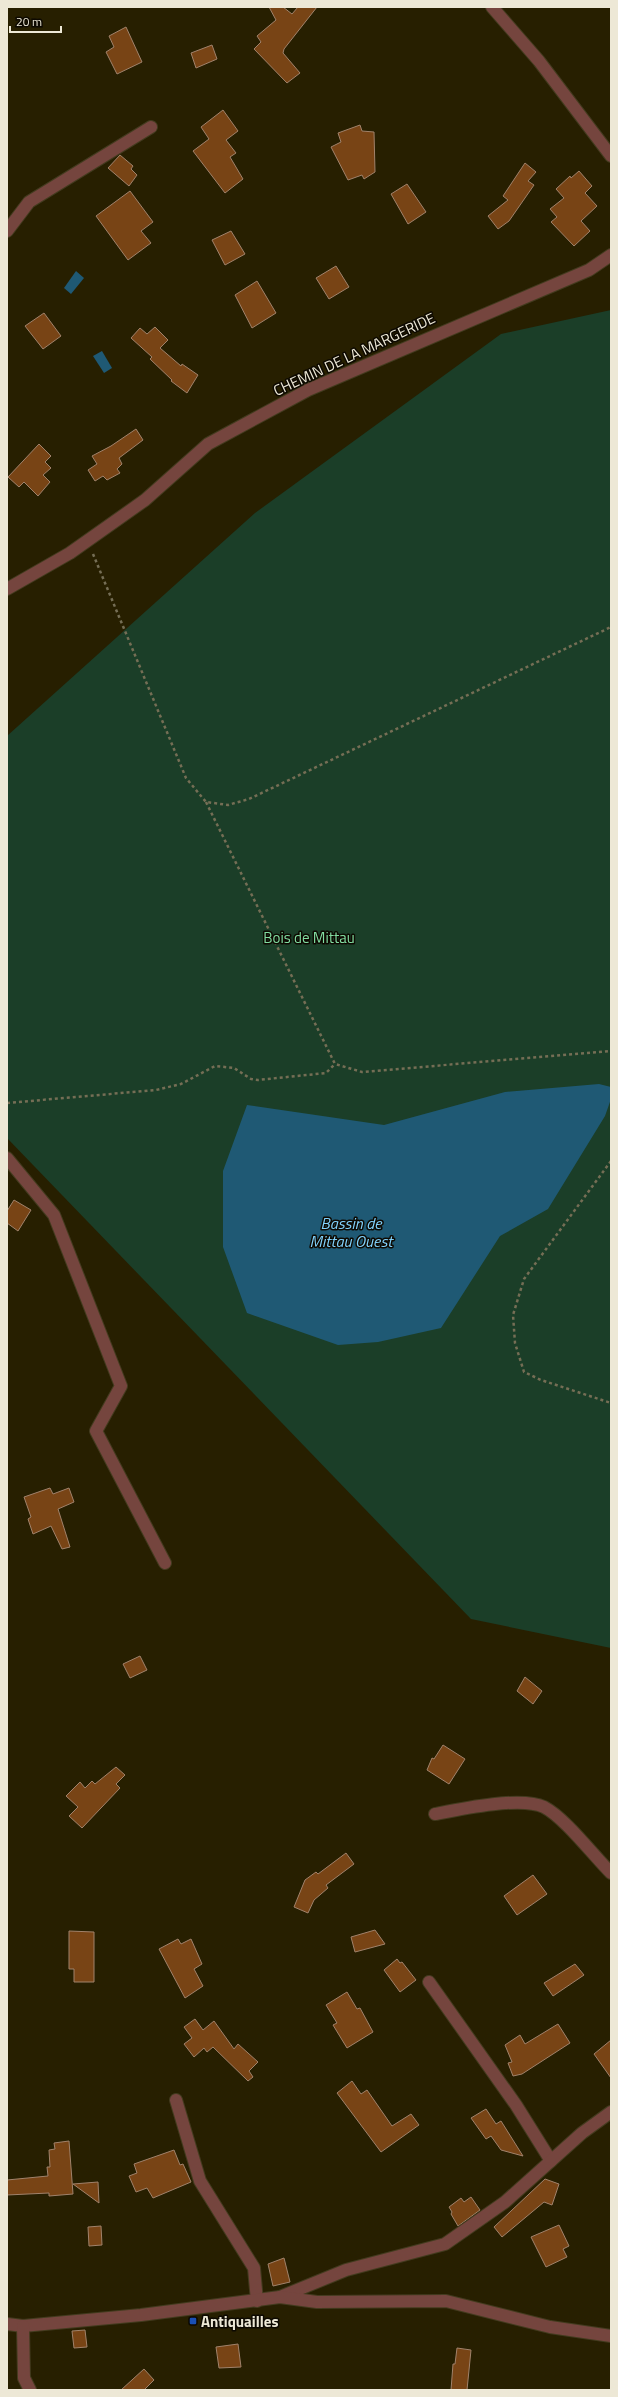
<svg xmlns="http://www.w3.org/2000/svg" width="618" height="2397" viewBox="0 0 618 2397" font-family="'Titillium Web',sans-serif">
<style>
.green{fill:#1b3e28}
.water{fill:#1f5974}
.building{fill:#784415;stroke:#a0826b}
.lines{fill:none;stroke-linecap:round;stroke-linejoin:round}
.minor-casing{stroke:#433b1e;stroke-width:14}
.path{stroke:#756e55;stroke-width:2.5;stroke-dasharray:3 3;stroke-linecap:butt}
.minor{stroke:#75453e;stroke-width:12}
.transit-dot{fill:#1a4fb4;stroke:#0d0901;stroke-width:1.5}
.labels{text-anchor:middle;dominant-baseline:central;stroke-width:3;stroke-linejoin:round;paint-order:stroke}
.street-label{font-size:15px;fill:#ede8d6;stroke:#0d0901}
.park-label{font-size:15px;fill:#82dda1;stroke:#0d0901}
.poi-label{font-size:15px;font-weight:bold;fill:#ede8d6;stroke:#0d0901;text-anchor:start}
.water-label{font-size:16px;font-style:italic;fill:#82d2fc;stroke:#0d0901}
</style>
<rect width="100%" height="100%" fill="#271f00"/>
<path class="green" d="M611 310V1648L471 1619 7 1138V736L255 513 501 334Z"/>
<g class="water">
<path d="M76 271 84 278 71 294 64 288Z"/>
<path d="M102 351 112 368 104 373 93 356Z"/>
<path d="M599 1084 611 1087V1099L605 1116 548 1209 500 1236 441 1328 378 1342 338 1345 247 1313 223 1247V1171L247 1105 384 1125 505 1092Z"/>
</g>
<g class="building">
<path d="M269 7H283L292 14 298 7H317L284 49 283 53 300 73 287 83 254 49 261 42 257 36 276 20Z"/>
<path d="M126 27 142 62 117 74 106 52 114 47 109 36Z"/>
<path d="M212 45 217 59 196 68 191 53Z"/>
<path d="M223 110 238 131 226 140 236 153 230 157 243 179 225 193 193 151 209 139 201 127Z"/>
<path d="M360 125 362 131 374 132 375 172 364 179 362 175 348 180 331 147 341 142 338 133Z"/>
<path d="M120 155 133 166 131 169 137 175 129 186 108 168Z"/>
<path d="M525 163 536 172 528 181 534 185 509 221 498 229 488 216 508 200 503 196Z"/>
<path d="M579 171 592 186 585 193 597 206 581 221 590 231 574 246 551 222 557 217 550 209 564 198 556 189 570 176 571 178Z"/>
<path d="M407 184 426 212 408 224 391 194Z"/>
<path d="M130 191 153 222 141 231 151 243 128 260 96 216Z"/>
<path d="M231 231 245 254 225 265 212 240Z"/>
<path d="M336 266 349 287 329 299 316 278Z"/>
<path d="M257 281 276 313 252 328 235 295Z"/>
<path d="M44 313 61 336 43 349 25 326Z"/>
<path d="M155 327 168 340 160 348 181 366 182 364 198 375 187 393 171 381 172 380 150 359 152 357 131 338 140 328 147 334Z"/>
<path d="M136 429 143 440 119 458 122 464 117 469 120 473 107 480 103 476 95 481 88 470 97 464 92 456 111 446Z"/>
<path d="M39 444 51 456 45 462 51 468 43 475 50 482 38 496 24 482 19 487 8 477Z"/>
<path d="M14 1200 31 1210 18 1231 7 1223V1211Z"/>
<path d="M50 1488 53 1494 69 1488 74 1502 58 1509 70 1547 62 1549 51 1526 33 1534 28 1519 31 1517 24 1497Z"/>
<path d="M140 1656 147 1670 130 1678 123 1664Z"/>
<path d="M525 1677 542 1691 533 1704 517 1691Z"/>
<path d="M443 1745 465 1759 449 1784 427 1770 432 1758 434 1759Z"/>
<path d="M116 1767 125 1775 116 1784 120 1788 82 1828 69 1816 78 1807 66 1796 80 1782 85 1788 92 1781 95 1784Z"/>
<path d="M346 1853 354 1864 326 1885 328 1888 314 1900 308 1913 294 1907 305 1880 316 1872 318 1874Z"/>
<path d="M533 1875 547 1894 517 1915 504 1896Z"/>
<path d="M375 1930 385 1944 355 1952 351 1937Z"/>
<path d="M69 1931 94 1932V1982H74V1969H69Z"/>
<path d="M178 1939 181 1944 191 1939 202 1964 194 1969 203 1986 185 1998 159 1949Z"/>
<path d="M397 1959 400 1963 402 1962 416 1980 400 1992 384 1970Z"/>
<path d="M575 1964 584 1975 553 1996 544 1983Z"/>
<path d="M347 1992 357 2009 360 2008 373 2032 347 2048 333 2025 337 2023 326 2005Z"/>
<path d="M195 2019 203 2030 214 2021 234 2049 238 2044 258 2062 249 2071 253 2077 248 2081 213 2047 207 2052 204 2048 194 2057 184 2044 192 2038 184 2027Z"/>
<path d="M558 2024 570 2043 522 2074 513 2076 508 2063 512 2062 505 2045 520 2035 525 2044Z"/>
<path d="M611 2040V2078L594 2054Z"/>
<path d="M352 2081 361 2094 367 2090 392 2126 411 2114 419 2125 381 2152 337 2093Z"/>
<path d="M486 2109 496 2124 501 2121 523 2156 501 2150 491 2136 486 2139 471 2118Z"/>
<path d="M69 2141 73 2194 49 2196V2193L7 2195V2180L48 2176 47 2167H50L49 2150 55 2149 54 2143Z"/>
<path d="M174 2150 180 2165 183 2164 191 2182 153 2198 147 2188 136 2192 129 2176 137 2173 134 2164Z"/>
<path d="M545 2179 559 2184 552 2205 544 2202 502 2237 494 2227Z"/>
<path d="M98 2182 99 2203 73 2184Z"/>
<path d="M471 2197 480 2210 458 2226 451 2214 452 2212 449 2207 461 2198 464 2202Z"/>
<path d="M559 2225 569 2246 563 2249 567 2257 546 2267 531 2237Z"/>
<path d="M101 2226 102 2245 89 2246 88 2227Z"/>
<path d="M284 2258 290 2282 273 2286 268 2264Z"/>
<path d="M85 2330 87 2347 74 2348 72 2331Z"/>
<path d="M238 2344 241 2367 219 2368 216 2347Z"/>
<path d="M457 2348 471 2350 467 2390H451L453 2364H455Z"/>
<path d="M144 2369 154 2380 144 2390H121Z"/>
</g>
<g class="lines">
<g class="minor-casing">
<g id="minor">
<path d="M492 7 539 61 611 156"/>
<path d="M7 231 29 202 151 127"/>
<path d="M7 589 70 553 145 500 208 444 308 390 589 270 611 255"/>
<path d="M7 1158 54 1215 121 1386 96 1431 165 1563"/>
<path d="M435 1814C460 1809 521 1796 544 1807 565 1818 593 1855 611 1873"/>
<path d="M429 1982 516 2105 551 2161"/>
<path d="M176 2100 200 2181 254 2268 257 2301"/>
<path d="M280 2297 346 2270 445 2244 505 2202 582 2133 611 2112"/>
<path d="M7 2324 23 2326 141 2315 280 2297 317 2302 446 2301 550 2327 611 2336"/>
<path d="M23 2326 24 2378 30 2390"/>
</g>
</g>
<g class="path">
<path d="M93 554 186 778 206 802 228 805 249 799 611 627"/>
<path d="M206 802 335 1064 362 1072 611 1051"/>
<path d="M7 1103 156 1090 181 1084 215 1066 234 1068 251 1079 258 1080 326 1073 335 1064"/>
<path d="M611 1161 524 1279 513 1315 515 1343 524 1372 541 1380 611 1403"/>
</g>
<use href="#minor" class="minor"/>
</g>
<rect class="transit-dot" x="189" y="2317" width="8" height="8" rx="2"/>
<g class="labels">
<g class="street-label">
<text transform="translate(354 354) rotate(-25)">CHEMIN DE LA MARGERIDE</text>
</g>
<g class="park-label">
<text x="309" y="937">Bois de Mittau</text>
</g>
<g class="poi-label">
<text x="201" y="2321">Antiquailles</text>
</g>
<g class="water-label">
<text x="351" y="1223">Bassin de<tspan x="351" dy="18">Mittau Ouest</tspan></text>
</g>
</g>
<rect width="618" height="2397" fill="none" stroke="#ede8d6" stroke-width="16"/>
<path d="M10 26v6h51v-6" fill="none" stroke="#ede8d6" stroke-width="2"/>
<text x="16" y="26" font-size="12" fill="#ede8d6" stroke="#0d0901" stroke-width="3" paint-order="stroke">20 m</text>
</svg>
